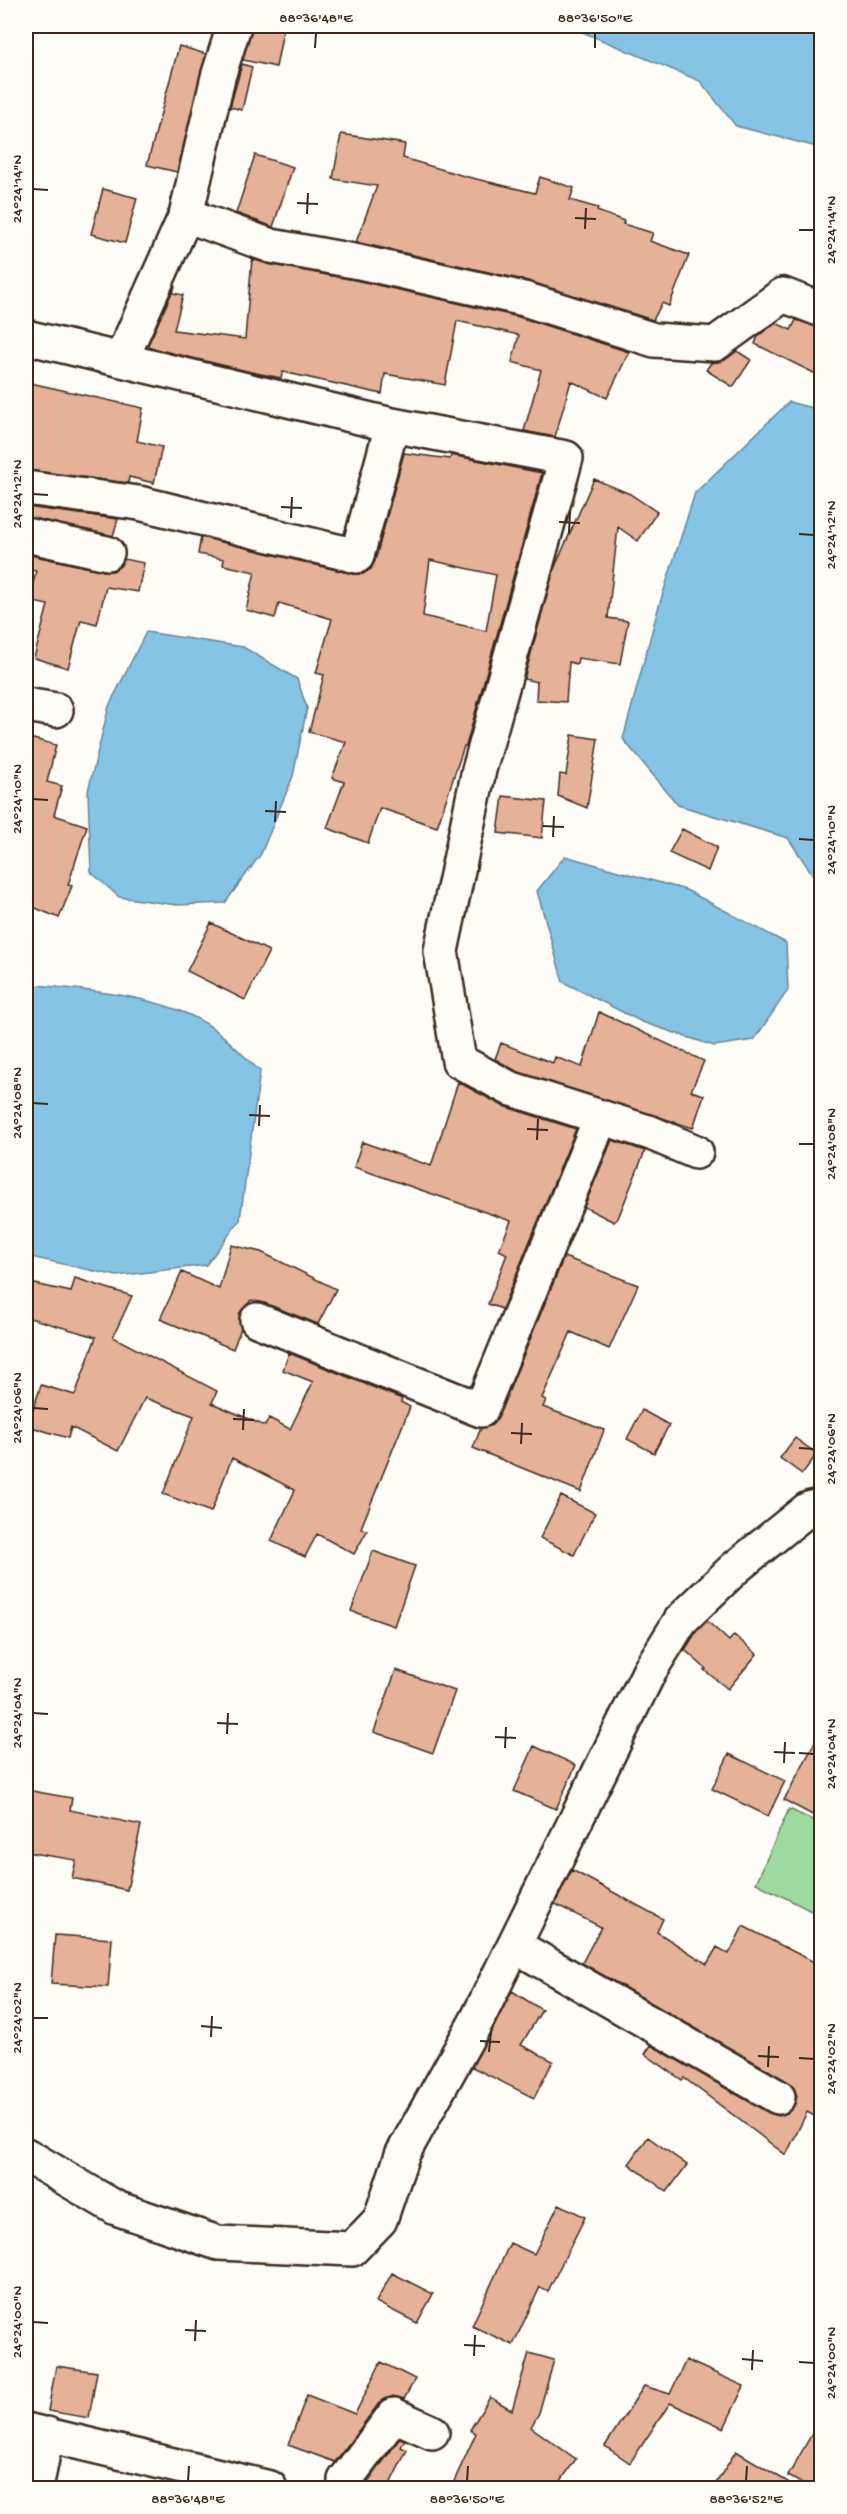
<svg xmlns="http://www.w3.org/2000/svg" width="847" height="2514" font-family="'Gochi Hand',sans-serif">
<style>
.green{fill:#9cdaa1;stroke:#6c8260;stroke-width:1.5}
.water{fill:#85c4e5;stroke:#678695;stroke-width:1.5}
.building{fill:#e5b199;stroke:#3b2a1e;stroke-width:1.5;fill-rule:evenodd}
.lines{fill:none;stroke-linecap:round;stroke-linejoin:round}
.minor-casing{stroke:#3b2a1e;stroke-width:38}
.minor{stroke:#fdfcf7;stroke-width:33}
.ticks{fill:none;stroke:#3b2a1e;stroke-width:2}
.neatline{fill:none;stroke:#3b2a1e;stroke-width:2}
.ticks-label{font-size:15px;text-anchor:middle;fill:#3b2a1e}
</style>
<rect width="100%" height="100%" fill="#fdfcf7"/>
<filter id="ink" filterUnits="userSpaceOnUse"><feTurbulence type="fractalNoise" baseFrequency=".0167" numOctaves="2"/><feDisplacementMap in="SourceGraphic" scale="12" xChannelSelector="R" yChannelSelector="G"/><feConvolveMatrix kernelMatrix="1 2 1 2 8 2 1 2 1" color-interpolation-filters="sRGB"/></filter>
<g filter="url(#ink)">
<path class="green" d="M789,1809L821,1824V1916L756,1883Z"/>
<path class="water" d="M568,26H821V148L736,126L700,81Z
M789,402L821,410V887L788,838L678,805L623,739L658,609L695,493Z
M146,632L243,647L297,679L307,708L293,776L261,854L225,903L177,905L119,897L91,872L88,791L109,706Z
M565,856L686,890L786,943L788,990L754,1040L714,1046L642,1022L563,982L537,891Z
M26,984C81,990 161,994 208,1025C227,1037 243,1056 260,1071L240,1220L206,1265L117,1276L26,1256Z"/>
<path class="building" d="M252,26H284L276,67L243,60Z
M179,46L206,54L177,172L147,165Z
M242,64L252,67L242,110L230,107Z
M341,134L405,144L403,158L464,176L535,193L540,177L574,188L570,200L598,208L597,211L624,221L623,224L653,233L650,241L689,255L669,306L662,303L653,320L528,281L356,242L377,186L333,179Z
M255,155L293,167L273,227L236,213Z
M103,189L137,198L125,243L91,234Z
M252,259L268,264L355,280L519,317L629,352L607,398L571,381L555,437L524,431L541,370L512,362L519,335L457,321L445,385L385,374L382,394L283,372L281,378L251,372L147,347L175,286L173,293L183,295L174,330L245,339Z
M796,320L822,328V377L755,344L758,336L776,323L791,330Z
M737,351L751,360L733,387L706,370L711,363L725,360Z
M26,382L143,408L137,441L162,447L154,483L129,477L128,483L26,470Z
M404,453L450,459L451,455L542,473L466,746H464L437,827L380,808L368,843L327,828L344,782L332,778L346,742L309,732L324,675L316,673L332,619L279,603L275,618L246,610L255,572L223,565L224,559L198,554L201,537L353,574H363L371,569L375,561ZM430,560L496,575L486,631L423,616Z
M594,479L630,494L657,512L638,541L618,527L608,618L628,621L620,664L578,658L577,664L569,662L566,702L536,700L537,682L524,679L554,569Z
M26,507L118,519L113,536L26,517Z
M26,554L104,571H113L120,566L124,559L144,563L138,592L106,587L97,624L81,620L68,668L34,658L48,605L29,601L36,571L26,569Z
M572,735L598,739L587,808L558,796L560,774L566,775Z
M26,737L56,745L47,782L62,786L54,815L87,826L68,885L72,886L59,918L26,904Z
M503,796L546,801L542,838L498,833Z
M682,829L717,847L708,871L669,853Z
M211,923L269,951L245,1000L187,971Z
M599,1012L704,1061L691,1091L704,1095L693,1128L516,1071L495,1059L501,1043L553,1063L555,1057L582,1067Z
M458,1082L503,1106L576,1129L502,1309L488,1304L507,1254L499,1250L511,1221L354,1167L362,1142L431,1166Z
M612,1140L645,1151L618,1218L614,1222L584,1207Z
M231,1245L261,1252L336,1289L318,1324L264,1303L251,1300L239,1314L241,1328L233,1349L160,1319L182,1272L219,1289Z
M564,1257L638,1285L609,1349L571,1332L542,1398L546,1400L543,1407L604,1430L581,1492L473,1448L481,1428L492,1425L498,1417Z
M75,1278L132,1296L113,1337L217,1391L212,1403L265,1426L269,1418L290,1429L313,1382L283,1370L289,1353L402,1399L401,1402L410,1407L361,1528L367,1531L354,1554L317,1534L305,1557L271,1541L295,1490L232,1458L211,1512L163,1494L194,1416L145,1398L118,1451L71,1427L68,1438L28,1426L41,1385L75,1395L96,1337L26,1317V1282L71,1292Z
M642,1410L669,1425L654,1453L627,1439Z
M795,1438L817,1454L802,1474L780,1458Z
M561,1496L595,1513L574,1555L540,1538Z
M373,1551L415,1566L394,1626L351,1611Z
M707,1621L729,1641L734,1635L757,1654L728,1689L704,1670L706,1669L685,1650L696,1632Z
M396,1670L455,1691L433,1753L374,1732Z
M822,1729V1820L784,1800Z
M534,1746L576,1765L556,1809L514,1791Z
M729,1754L785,1781L768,1816L712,1789Z
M26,1790L72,1798L70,1810L141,1825L127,1890L72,1878L76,1860L26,1852Z
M572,1870L663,1919L657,1932L707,1964L717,1947L729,1954L743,1926L822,1966V2120L807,2112L786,2155L684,2078L682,2080L645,2054L651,2045L769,2113L779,2116L787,2113L794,2106L797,2096L794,2088L787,2081L582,1963L601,1927L555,1904Z
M55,1935L112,1939L108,1987L51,1984Z
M512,1991L542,2010L521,2045L553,2061L534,2098L472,2067Z
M648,2137L687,2165L667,2192L629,2164Z
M559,2204L585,2217L548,2291L540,2287L513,2345L472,2326L510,2243L534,2254Z
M392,2273L433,2294L417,2323L376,2302Z
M529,2353L554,2360L539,2413L531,2427L576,2459L556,2488H451L476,2433L470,2430L490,2397L512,2410Z
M686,2360L744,2386L724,2428L670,2403L630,2463L605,2446L644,2386L670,2394Z
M381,2362L415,2379L404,2399L393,2396L379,2403L335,2462L288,2445L307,2395L355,2414Z
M56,2366L97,2372L89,2418L48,2411Z
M822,2416V2488H810L788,2476Z
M400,2438L405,2440L401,2447L407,2450L388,2488H364Z
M736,2451L798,2488H713Z"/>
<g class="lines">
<g class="minor-casing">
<path id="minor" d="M186,215L271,246L359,262L524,299L654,340L715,344L783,295L822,310
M26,337L392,425L566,458L479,770L441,951L459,1061L509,1088L651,1133L696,1152
M121,360L186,215L218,77L234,26
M26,488L139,503L357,556L392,425
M26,535L107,553
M26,705L56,710
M257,1320L481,1410L601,1117
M514,1945L778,2097
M26,2155L116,2208L218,2243L352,2249L380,2220L402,2155L477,2020L650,1670L681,1620L735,1568L808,1509L822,1505
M26,2430L270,2488
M36,2488L47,2434
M345,2488V2480L394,2415L432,2432"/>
</g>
<use href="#minor" class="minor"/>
</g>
</g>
<path class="ticks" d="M315,48L316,33M595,48V33M33,189L48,190M297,203L318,204M307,214L308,193M575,218L596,219M585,229L586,208M799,230H814M33,494L48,495M281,507L302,508M291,518L292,497M559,522L580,523M569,533L570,512M799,534L814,535M33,799L48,800M265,811L286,812M275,822L276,801M543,826L564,827M553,837L554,816M799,839L814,840M33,1103L48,1104M249,1115L270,1116M259,1126L260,1105M527,1129L548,1130M537,1140L538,1119M799,1144H814M33,1408L48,1409M233,1419L254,1420M243,1430L244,1409M511,1433L532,1434M521,1444L522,1423M799,1448L814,1449M33,1713L48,1714M217,1723L238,1724M227,1734L228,1713M495,1737L516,1738M505,1748L506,1727M774,1752L795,1753M799,1753L814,1754M784,1763L785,1742M33,2018H48M201,2026L222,2028M211,2037L212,2016M480,2041L500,2042M489,2052L491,2031M758,2056L779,2057M799,2058L814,2059M768,2067L769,2046M33,2322L48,2323M185,2330L206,2331M195,2341L196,2320M464,2345L485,2346M474,2356L475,2335M742,2359L763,2361M799,2362L814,2363M752,2370L753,2350M188,2481L189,2466M467,2481L468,2466M746,2481L747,2466"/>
<rect width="847" height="2514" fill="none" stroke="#fdfcf7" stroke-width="66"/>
<rect x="33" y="33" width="781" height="2448" class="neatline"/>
<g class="ticks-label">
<text x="316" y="22">88°36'48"E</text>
<text x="595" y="22">88°36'50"E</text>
<text transform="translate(16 189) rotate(-90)" y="5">24°24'14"N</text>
<text transform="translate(830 230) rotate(-90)" y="5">24°24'14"N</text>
<text transform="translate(16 494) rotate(-90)" y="5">24°24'12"N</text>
<text transform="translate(830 535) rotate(-90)" y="5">24°24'12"N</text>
<text transform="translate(16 799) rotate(-90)" y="5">24°24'10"N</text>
<text transform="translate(830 840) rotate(-90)" y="5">24°24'10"N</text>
<text transform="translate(16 1103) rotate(-90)" y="5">24°24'08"N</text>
<text transform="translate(830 1144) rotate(-90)" y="5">24°24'08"N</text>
<text transform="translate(16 1408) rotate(-90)" y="5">24°24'06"N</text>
<text transform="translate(830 1449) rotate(-90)" y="5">24°24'06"N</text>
<text transform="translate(16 1713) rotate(-90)" y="5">24°24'04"N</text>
<text transform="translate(830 1754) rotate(-90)" y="5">24°24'04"N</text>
<text transform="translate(16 2018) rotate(-90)" y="5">24°24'02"N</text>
<text transform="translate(830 2059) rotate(-90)" y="5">24°24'02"N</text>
<text transform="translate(16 2322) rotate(-90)" y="5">24°24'00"N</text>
<text transform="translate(830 2363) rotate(-90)" y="5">24°24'00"N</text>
<text x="188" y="2503">88°36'48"E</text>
<text x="467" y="2503">88°36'50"E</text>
<text x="746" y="2503">88°36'52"E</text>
</g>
</svg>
